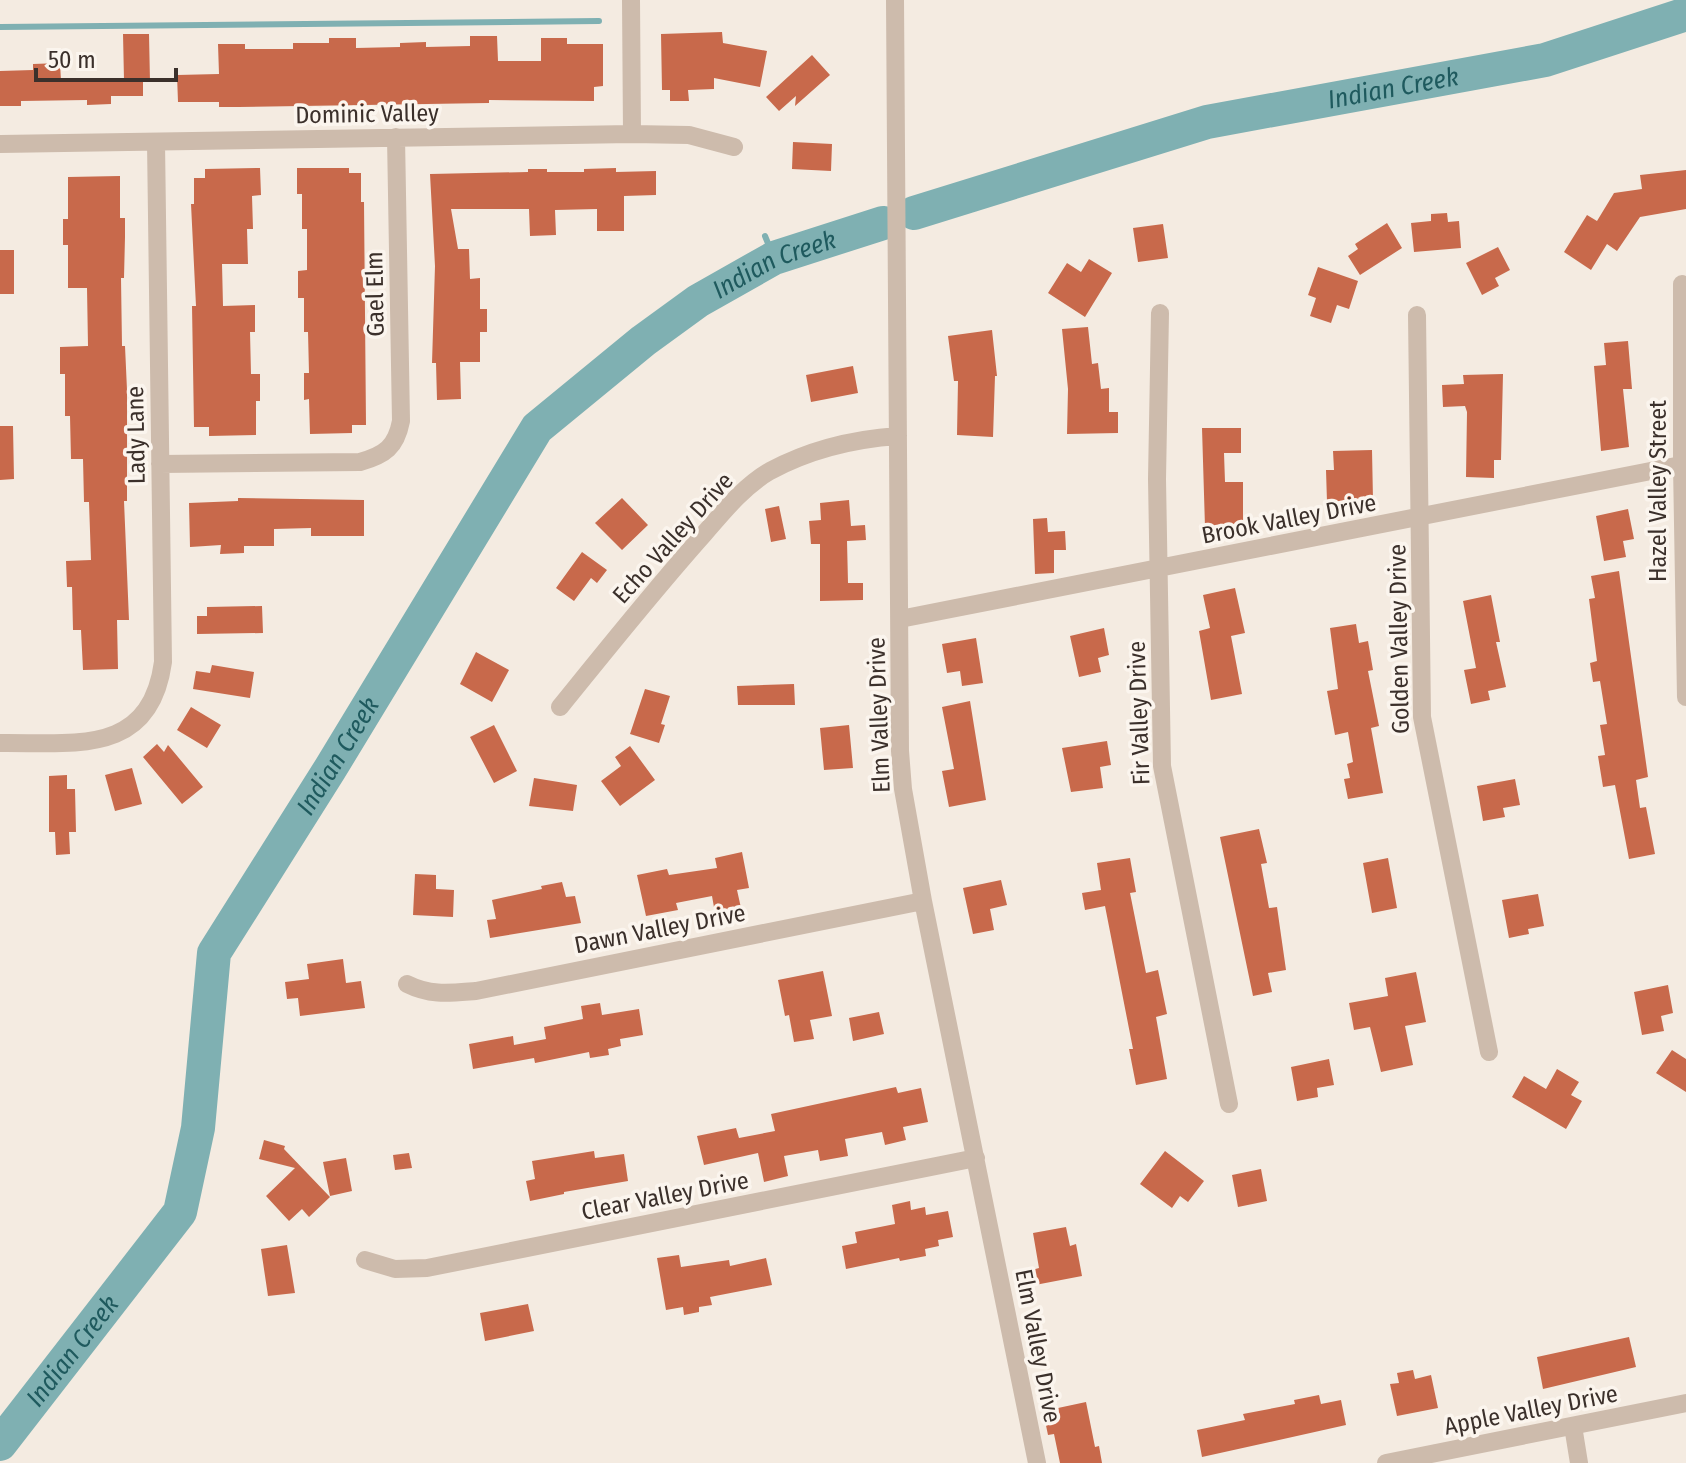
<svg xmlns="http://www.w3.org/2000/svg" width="1686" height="1463" font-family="'Fira Sans Condensed',sans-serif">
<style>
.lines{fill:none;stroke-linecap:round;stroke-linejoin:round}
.stream{stroke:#7fb0b2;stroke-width:6}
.river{stroke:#7fb0b2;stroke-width:34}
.building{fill:#c8694b}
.street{stroke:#cdbbac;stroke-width:18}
.labels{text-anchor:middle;stroke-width:7;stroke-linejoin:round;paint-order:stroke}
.street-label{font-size:24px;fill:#3b302b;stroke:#fbf5ee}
.water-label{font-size:26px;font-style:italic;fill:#1f5a5e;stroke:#fbf5ee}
</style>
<rect width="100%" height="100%" fill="#f4ebe1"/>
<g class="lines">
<path class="stream" d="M0,27L599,21
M765,236L774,258
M0,1439L5,1438"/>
<g class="river">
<path id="s1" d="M914,213L1207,122L1545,60L1686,14"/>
<path id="s2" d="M0,1444L180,1212L198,1128L214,953L330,769L537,428L643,341L698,301L774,258L883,223"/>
</g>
</g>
<path class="building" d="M722,32L723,43L767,51L760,87L714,78V89L688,90L689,101H670V90H662L661,34Z
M123,34H149L150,82H143V96H111V104L87,105V100L21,101V106H0V71L33,70V64L60,63L61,81L124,80Z
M470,36H497L498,61H541V38H567V44H603V86L594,87V101L489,100V103L238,107H219V102H178L177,75L219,74L218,44H245V49H293V43H329V38H356V48L400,47V43L426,42V47L470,46Z
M812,55L830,75L795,106L796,96L779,111L766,97Z
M793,142L832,144L831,171L792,169Z
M260,168L261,195L252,196L253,229H247L248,264H222L223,306L255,305V332H250L251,374H260V401H256V435L209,436V427H194L192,306H196L191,204H194V178H205V169Z
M297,168H349V173H361V202H364L366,425H352V433L310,434L309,399L304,400V373H309L308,332H304V298H298V271L307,270V229H302V194H297Z
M616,168V172L656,171V195L624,196V231H597V209L555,210L556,235L530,236L529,209H451L458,249H469L470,279L480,278V309H487V332H480V362H460L461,399L437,400L436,363H432L435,266L430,174L528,172V169H547V172H584V169Z
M1686,170V209L1640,217L1617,251L1607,244L1591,270L1564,252L1587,215L1597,221L1614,193L1642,189L1640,175Z
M120,176V218H125V237L124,278H121L122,346H125L127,390V501H124L129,620H117L118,669L83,670L81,630H73L72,587H67L66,561L91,560L89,502H84L83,459H71L70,416H65V374H60V347L88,346L87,288H68V245H63V219H68V177Z
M1447,213L1448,222L1459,221L1461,248L1414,252L1411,223L1431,221V214Z
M1387,223L1402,248L1360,275L1348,256L1358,249L1355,244Z
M1163,224L1168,258L1138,262L1133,228Z
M1498,247L1510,270L1495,278L1499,286L1482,295L1466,263Z
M0,250H14V294H0Z
M1089,259L1112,273L1085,317L1048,293L1067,263L1081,272Z
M1318,267L1358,281L1349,309L1337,305L1331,323L1310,316L1316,298L1308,295Z
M1088,327L1092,364L1098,363L1101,389L1109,388V412H1118V433L1067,434L1068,389L1062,329Z
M992,330L997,376H995L993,437L957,435L958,381H954L948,336Z
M1628,341L1632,389H1623L1629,447L1601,451L1594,366L1606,365L1604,343Z
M853,366L858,393L811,402L806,375Z
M1503,374L1501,460H1494V478L1466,477L1467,412L1465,406L1443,407L1442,385L1464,384L1463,375Z
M0,426H13L14,479L0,480Z
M1202,428H1241V453H1224L1225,482H1243V528L1205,527Z
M1372,450L1373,500L1327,502L1326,470H1334L1333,451Z
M238,498L364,500V536H311V528L274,529V546H244V553L220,554L221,545L190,547L189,503L238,501Z
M622,498L648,525L622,550L595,523Z
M849,500L851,526L865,525L866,540L847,541L848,583H863V600L820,601V544H811L809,521L821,520L820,503Z
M779,506L786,539L771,542L765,509Z
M1628,509L1634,539L1623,541L1626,557L1604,561L1596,516Z
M1047,518L1048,532L1065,531L1066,550H1054V573L1035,574L1033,519Z
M582,552L607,570L597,583L591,578L574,601L556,588Z
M1619,571L1648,777L1636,780L1640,808L1646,807L1655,854L1629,859L1615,785L1603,787L1598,756L1605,755L1600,725L1607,724L1600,681L1593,682L1590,663L1597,661L1589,599L1595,598L1591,576Z
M1235,588L1245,633L1231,636L1242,694L1211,700L1199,631L1210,628L1203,595Z
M1491,595L1500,642H1496L1506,687L1488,691L1490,700L1471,704L1464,670L1476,668L1463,601Z
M262,606L263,633L197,634V616H207V607Z
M1356,624L1359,643L1368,641L1373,670L1368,671L1379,726L1371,728L1383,793L1348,799L1344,779L1350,778L1347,764L1353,762L1348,732L1335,735L1327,691L1338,689L1330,628Z
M1104,628L1109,655L1098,658L1101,672L1079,677L1070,636Z
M976,638L983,683L962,686L960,671L947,673L942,644Z
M476,652L509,670L492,702L460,684Z
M212,665L254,672L250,698L193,689L196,671L210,673Z
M794,684L795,705H738L737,686Z
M645,689L670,696L661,724L665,725L659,743L630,734Z
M970,701L986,800L949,807L942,771L954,769L942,707Z
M191,707L221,725L207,748L177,730Z
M494,725L517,771L494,783L470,737Z
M849,725L853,768L824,770L820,728Z
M1107,741L1111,765L1100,767L1103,788L1071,792L1062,748Z
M157,744L164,752L168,745L203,787L182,804L143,757Z
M630,746L655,780L620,806L601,781L621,766L615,757Z
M132,768L142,804L115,811L105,775Z
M67,775V789H75L76,832H69L70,854L56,855L55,832H49V776Z
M534,778L577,785L573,811L529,806Z
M1515,779L1520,805L1503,808L1505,817L1483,821L1477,786Z
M1259,829L1267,863L1261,864L1269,908L1277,907L1286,970L1268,973L1272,992L1253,996L1220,837Z
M742,852L749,888L737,890L741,908L715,913L712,896L676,903L678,910L646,916L637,875L667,869L669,875L717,868L715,858Z
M1130,858L1136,892L1130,893L1146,973L1158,970L1167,1014L1156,1017L1167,1079L1136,1085L1129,1049H1133L1105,906L1085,910L1082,893L1101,890L1097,863Z
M1388,858L1397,908L1372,913L1363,863Z
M415,874L436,875V889L454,890L453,917L413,915Z
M1001,880L1007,905L990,909L994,930L973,934L963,888Z
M562,882L566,897L575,896L581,923L490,938L487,920L496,919L492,900L542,889L541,886Z
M1538,894L1544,926L1528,929L1529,934L1509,938L1502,900Z
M343,959L346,983L361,981L365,1008L300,1016L298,998L287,999L285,982L309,979L307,964Z
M823,971L832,1016L810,1020L814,1039L794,1042L789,1015L785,1016L778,980Z
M1416,972L1426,1022L1405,1026L1413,1065L1381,1072L1370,1027L1354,1030L1349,1003L1388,996L1385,978Z
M1668,985L1673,1013L1661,1016L1664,1031L1642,1035L1634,992Z
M600,1003L602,1015L639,1009L643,1035L620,1039L621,1046L608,1049L609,1055L590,1058L589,1052L535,1063L534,1058L473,1069L469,1044L513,1036L514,1045L546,1039L544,1027L583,1019L581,1006Z
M879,1012L884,1034L853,1041L849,1018Z
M1672,1050L1686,1059V1092L1656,1073Z
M1329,1059L1334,1085L1317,1088L1318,1097L1297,1101L1291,1067Z
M1557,1069L1579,1082L1571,1095L1582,1101L1566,1129L1512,1097L1524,1076L1546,1089Z
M896,1087L898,1093L921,1088L928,1122L903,1127L906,1140L885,1145L882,1132L845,1139L848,1156L820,1161L818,1150L784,1156L788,1176L764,1182L758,1153L704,1165L697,1136L736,1128L739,1138L775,1131L771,1114Z
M264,1140L285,1146L284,1149L330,1197L309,1217L302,1209L289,1221L266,1196L295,1168L259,1159Z
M594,1151L595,1158L624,1154L628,1181L564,1192V1194L530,1201L526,1181L535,1179L532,1161Z
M1165,1151L1204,1181L1188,1202L1180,1196L1172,1208L1140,1184Z
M409,1153L412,1168L395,1170L393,1155Z
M346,1158L352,1191L330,1196L323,1162Z
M1261,1169L1267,1201L1238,1207L1232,1175Z
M910,1201L911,1210L925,1207L926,1215L948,1211L953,1237L938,1240L939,1246L925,1249L926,1256L900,1261L899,1258L846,1269L842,1246L857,1243L855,1232L895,1224L892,1205Z
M1066,1227L1070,1246L1076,1244L1082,1276L1035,1285L1032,1270L1039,1268L1033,1233Z
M287,1245L295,1293L268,1296L261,1249Z
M679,1255L681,1267L729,1260L730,1266L766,1258L772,1285L710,1297L712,1305L699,1307V1312L684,1315L683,1307L666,1310L657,1258Z
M528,1304L534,1331L485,1341L480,1313Z
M1629,1337L1636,1367L1543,1389L1537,1357Z
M1413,1370L1415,1379L1431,1375L1438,1408L1397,1416L1390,1384L1399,1383L1397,1373Z
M1319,1395L1321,1404L1341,1400L1346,1425L1202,1457L1197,1430L1245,1420L1243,1414L1295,1404L1294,1400Z
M1086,1402L1095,1447L1099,1446L1102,1463H1060L1054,1434L1048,1435L1044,1416L1059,1413L1058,1408Z"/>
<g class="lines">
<path class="street" d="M631,0L632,134
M895,0L900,751L903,789L923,901L1037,1463
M0,144L632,134L689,135L734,147
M1682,284V465L1686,697
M1160,313L1157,479L1162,766L1229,1104
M1417,315L1422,717L1489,1052
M160,464L360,462C385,455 396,447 401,421L396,137
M900,619L1686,464
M560,707C607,649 654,590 704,534C723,512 744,486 770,471C809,450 855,439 898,436
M0,743C74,742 150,757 163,662L156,142
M407,984C431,996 450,993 476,991L923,901
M365,1260L395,1269L427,1268L976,1158
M1573,1426L1579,1463
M1386,1463L1686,1403"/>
</g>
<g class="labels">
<g class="street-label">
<text transform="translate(367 114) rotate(-1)" y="8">Dominic Valley</text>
<text transform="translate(375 294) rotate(-91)" y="8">Gael Elm</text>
<text transform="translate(136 435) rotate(-91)" y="8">Lady Lane</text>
<text transform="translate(1658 491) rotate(-90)" y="8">Hazel Valley Street</text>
<text transform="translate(1289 519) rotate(-11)" y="8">Brook Valley Drive</text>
<text transform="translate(673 538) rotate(-48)" y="8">Echo Valley Drive</text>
<text transform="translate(1399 639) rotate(-91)" y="8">Golden Valley Drive</text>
<text transform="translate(1139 713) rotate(-92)" y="8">Fir Valley Drive</text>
<text transform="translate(879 715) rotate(-92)" y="8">Elm Valley Drive</text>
<text transform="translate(660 929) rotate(-11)" y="8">Dawn Valley Drive</text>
<text transform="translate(665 1196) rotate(-11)" y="8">Clear Valley Drive</text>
<text transform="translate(1038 1346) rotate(79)" y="8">Elm Valley Drive</text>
<text transform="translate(1531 1410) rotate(-11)" y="8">Apple Valley Drive</text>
</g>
<g class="water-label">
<text dy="9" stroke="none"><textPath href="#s1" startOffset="496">Indian Creek</textPath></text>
<text dy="9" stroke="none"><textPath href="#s2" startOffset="1462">Indian Creek</textPath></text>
<text dy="9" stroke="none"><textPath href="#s2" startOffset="788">Indian Creek</textPath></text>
<text dy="9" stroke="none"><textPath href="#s2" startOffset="118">Indian Creek</textPath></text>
</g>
</g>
<path d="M36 68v12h140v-12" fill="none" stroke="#3b302b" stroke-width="4"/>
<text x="48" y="68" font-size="24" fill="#3b302b" stroke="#fbf5ee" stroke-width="6" paint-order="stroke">50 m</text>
</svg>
